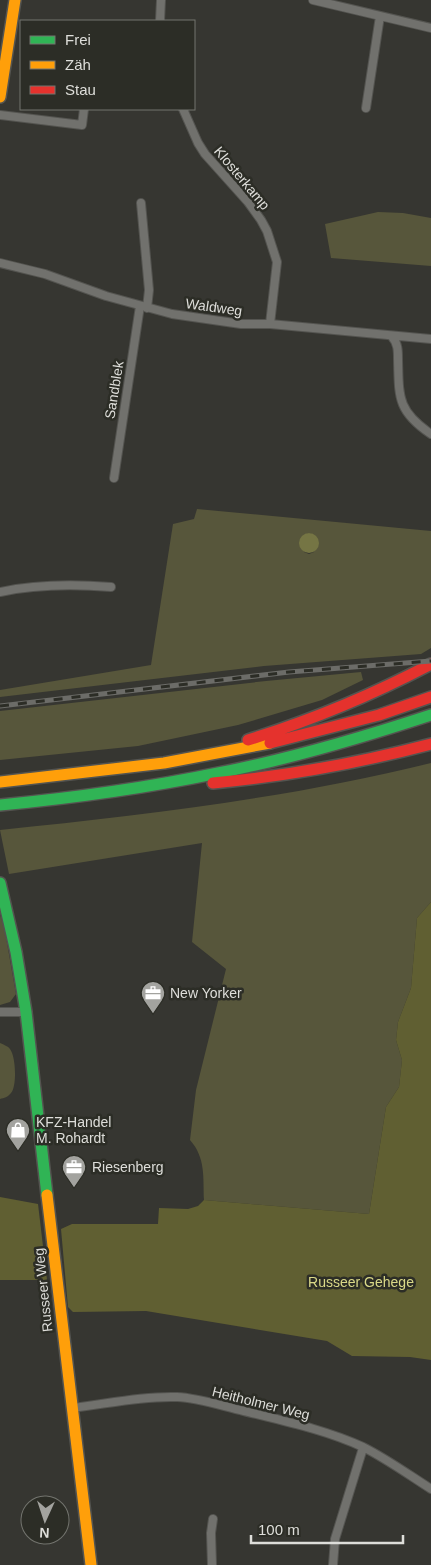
<svg xmlns="http://www.w3.org/2000/svg" width="431" height="1565" font-family="Helvetica,sans-serif">
<style>
.green{fill:#57563b;fill-rule:evenodd}
.forest{fill:#605f32}
.water{fill:#757544}
.lines{fill:none;stroke-linecap:round;stroke-linejoin:round}
.street-casing{stroke:#545450;stroke-width:10}
.fast-casing{stroke:#545450;stroke-width:14}
.slow-casing{stroke:#545450;stroke-width:14}
.jam-casing{stroke:#545450;stroke-width:14}
.street{stroke:#71716d;stroke-width:8}
.fast{stroke:#30b455;stroke-width:11}
.slow{stroke:#ff9f0a;stroke-width:11}
.jam{stroke:#e5322d;stroke-width:11}
.rail-casing{stroke:#6c6c68;stroke-width:5}
.rail{stroke:#2c2d26;stroke-width:3;stroke-dasharray:9;stroke-linecap:butt}
.labels{text-anchor:middle;stroke-width:5;stroke-linejoin:round;paint-order:stroke}
.street-label{font-size:14px;fill:#dededa;stroke:#2c2d26}
.poi-label{font-size:14px;fill:#dededa;stroke:#2c2d26;text-anchor:start}
.park-label{font-size:14px;fill:#dad988;stroke:#2c2d26}
</style>
<rect width="100%" height="100%" fill="#363631"/>
<path class="green" d="M378,212L403,213L431,218V266L331,258L325,224Z
M197,509L431,531V648L421,654L264,666L0,697V690L151,665L173,524L194,519ZM309,533L314,535V552L309,554L304,552V535Z
M361,672L363,680L322,700L238,725L138,746L0,760V711L266,681Z
M431,763V902L417,918L411,988L398,1022L396,1040L402,1060L399,1087L386,1107L369,1214L204,1200C203,1178 206,1158 190,1140L196,1090L226,969L192,942L202,843L9,874L0,830C145,815 290,798 431,763Z
M0,915L4,926L16,994L10,1002L0,1005Z
M0,1043C4,1045 8,1046 10,1049C16,1057 17,1086 11,1093C8,1097 4,1098 0,1099Z"/>
<path class="forest" d="M431,902V1360L410,1357L352,1356L327,1341L146,1311L73,1312L68,1307L61,1229L72,1224H158L159,1208L188,1209L198,1206L204,1200L369,1214L386,1107L399,1087L402,1060L396,1040L398,1022L411,988L417,918Z
M0,1197L38,1204L47,1280H0Z"/>
<path class="water" d="M299 543a10 10 0 1 1 20 0a10 10 0 1 1-20 0Z"/>
<g class="lines">
<g class="street-casing">
<path id="street" d="M313,0L431,28
M160,21L161,0
M366,108L380,16
M183,109L198,143L205,154L248,202L261,220L267,231L277,262L270,324
M0,115L82,125L84,109
M141,203L149,290L147,308
M0,263L45,274L106,296L172,314L241,324H270L431,339
M392,337C398,343 398,351 398,359C399,397 397,411 431,434
M114,478L140,306
M0,592C37,584 73,584 111,587
M0,1012H26
M71,1408C106,1404 142,1396 177,1397C199,1398 222,1406 244,1411C284,1421 326,1430 363,1447C387,1459 409,1475 431,1489
M212,1565L211,1533L213,1519
M333,1565L335,1539L363,1448"/>
</g>
<g class="fast-casing">
<path id="fast" d="M0,805C73,798 146,788 218,773C291,759 361,738 431,715
M0,883L16,952L26,1012L47,1195"/>
</g>
<g class="slow-casing">
<path id="slow" d="M0,97L15,0
M0,782L164,763L270,743
M47,1195L91,1565"/>
</g>
<g class="jam-casing">
<path id="jam" d="M248,740C312,720 372,695 431,664
M270,743L379,715L431,697
M213,783C287,776 359,763 431,744"/>
</g>
<use href="#street" class="street"/>
<use href="#fast" class="fast"/>
<use href="#slow" class="slow"/>
<use href="#jam" class="jam"/>
<g class="rail-casing">
<path id="rail" d="M0,706L289,672L431,661"/>
</g>
<use href="#rail" class="rail"/>
</g>
<defs>
<g id="office-pin" transform="scale(1.25)"><path d="M0 17L-7.5 6A9.5 9.5 0 1 1 7.5 6Z" fill="#a3a39f" stroke="#2c2d26"/><path d="M-6-3h4V-5.5h4V-3h4V5H-6ZM-1-4.5V-3h2v-1.5ZM-6 0V1H6V0Z" fill="#fff"/></g>
<g id="shop-pin" transform="scale(1.25)"><path d="M0 17L-7.5 6A9.5 9.5 0 1 1 7.5 6Z" fill="#a3a39f" stroke="#2c2d26"/><path d="M-5-2.5h2.3a2.7 3.5 0 0 1 5.4 0H5L5.5 6h-11ZM-1.5-2.5h3a1.5 2.3 0 0 0-3 0Z" fill="#fff"/></g>
</defs>
<g fill-rule="evenodd">
<use href="#office-pin" x="153" y="993"/>
<use href="#shop-pin" x="18" y="1130"/>
<use href="#office-pin" x="74" y="1167"/>
</g>
<g class="labels">
<g class="street-label">
<text transform="translate(242 178) rotate(50)" y="5">Klosterkamp</text>
<text transform="translate(214 307) rotate(8)" y="5">Waldweg</text>
<text transform="translate(114 390) rotate(-81)" y="5">Sandblek</text>
<text transform="translate(43 1290) rotate(-96)" y="5">Russeer Weg</text>
<text transform="translate(261 1403) rotate(14)" y="5">Heitholmer Weg</text>
</g>
<g class="poi-label">
<text x="170" y="998">New Yorker</text>
<text x="36" y="1127">KFZ-Handel<tspan x="36" dy="16">M. Rohardt</tspan></text>
<text x="92" y="1172">Riesenberg</text>
</g>
<g class="park-label">
<text x="361" y="1287">Russeer Gehege</text>
</g>
</g>
<rect x="20" y="20" width="175" height="90" fill="#2c2d26" stroke="#73746e"/>
<rect x="30" y="36" width="25" height="8" fill="#30b455" stroke="#73746e"/>
<text x="65" y="45" font-size="15" fill="#dededa">Frei</text>
<rect x="30" y="61" width="25" height="8" fill="#ff9f0a" stroke="#73746e"/>
<text x="65" y="70" font-size="15" fill="#dededa">Zäh</text>
<rect x="30" y="86" width="25" height="8" fill="#e5322d" stroke="#73746e"/>
<text x="65" y="95" font-size="15" fill="#dededa">Stau</text>
<g transform="translate(45 1520) rotate(183)"><circle r="24" fill="#2c2d26" stroke="#73746e"/>
<path d="M0-4L9 19L0 12L-9 19Z" fill="#a3a39f"/>
<text y="-8" font-size="14" font-weight="bold" text-anchor="middle" fill="#dededa">N</text>
</g>
<path d="M251 1535v8h152v-8" fill="none" stroke="#dededa" stroke-width="2.5"/>
<text x="258" y="1535" font-size="15" fill="#dededa" stroke="#2c2d26" stroke-width="4" paint-order="stroke">100 m</text>
</svg>
